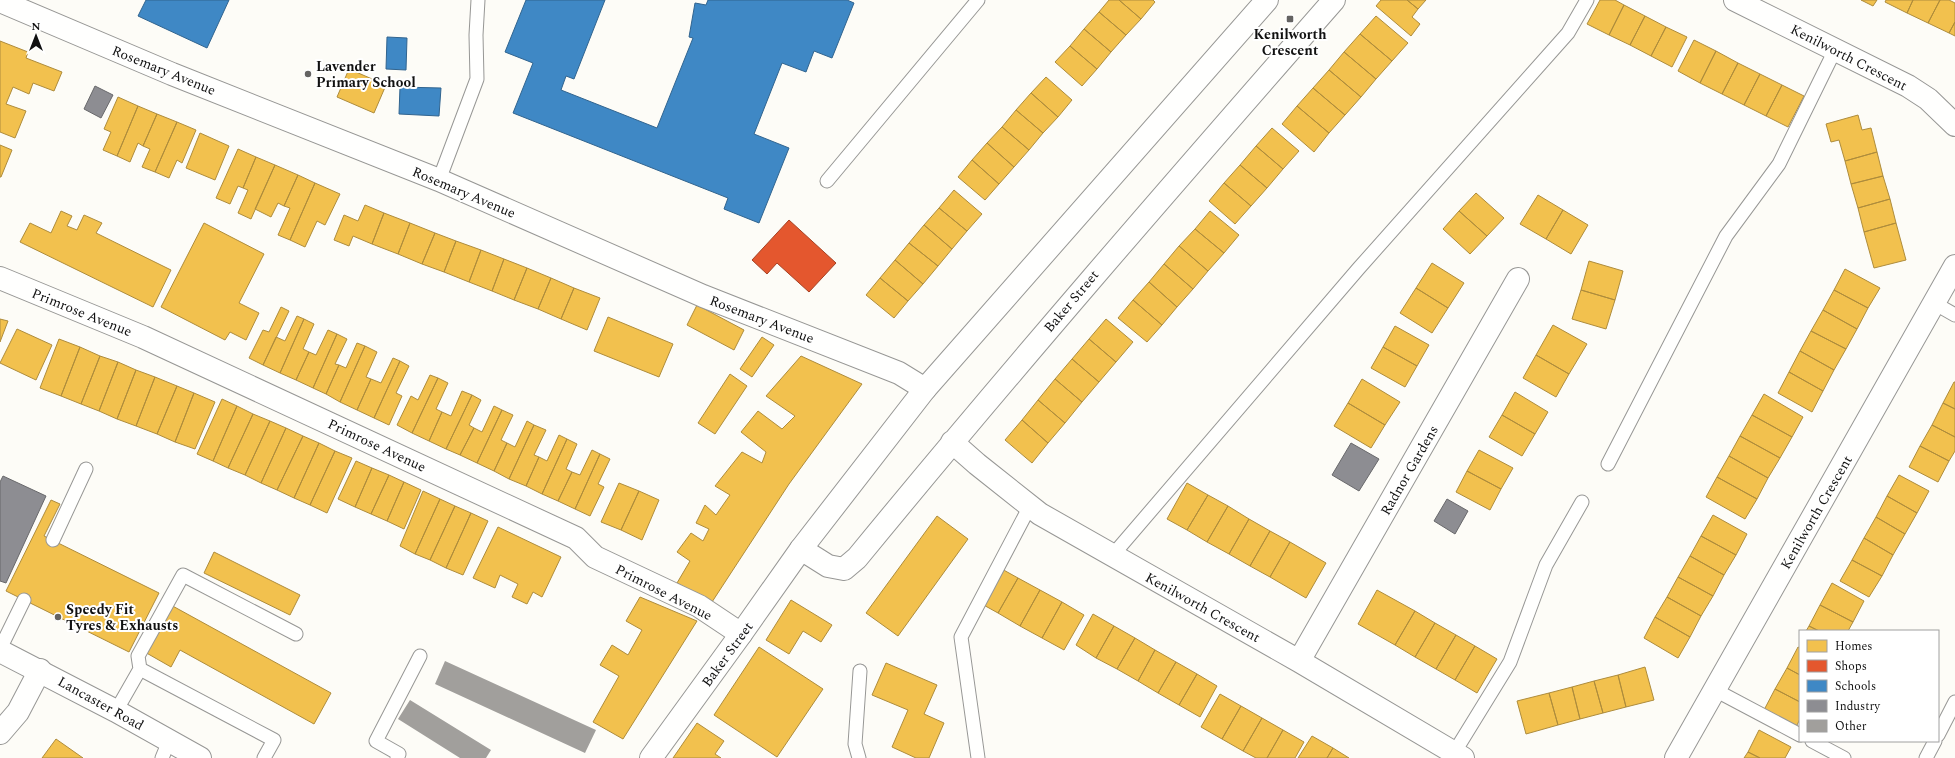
<svg xmlns="http://www.w3.org/2000/svg" width="1955" height="758" font-family="Spectral,serif">
<style>
.homes{fill:#f2c14e;stroke:#ae8c3c}
.shops{fill:#e4572e;stroke:#a54225}
.schools{fill:#3f88c5;stroke:#31648f}
.industry{fill:#8d8d92;stroke:#68686b}
.building{fill:#a19f9c}
.lines{fill:none;stroke-linecap:round;stroke-linejoin:round}
.service-casing{stroke:#979795;stroke-width:15}
.minor-casing{stroke:#979795;stroke-width:24}
.tertiary-casing{stroke:#979795;stroke-width:24}
.service{stroke:#fffffe;stroke-width:13}
.minor{stroke:#fffffe;stroke-width:22}
.tertiary{stroke:#fffffe;stroke-width:22}
.poi-dot{fill:#646362;stroke:#fff;stroke-width:1.5}
.labels{text-anchor:middle;stroke-width:4;stroke-linejoin:round;paint-order:stroke}
.poi-label{font-size:14px;font-weight:bold;fill:#111;stroke:#fff;text-anchor:start}
.street-label{font-size:14px;fill:#111;stroke:#fff}
</style>
<rect width="100%" height="100%" fill="#fdfcf7"/>
<path class="homes" d="M1109,0H1119L1141,19L1126,35L1099,12Z
M1119,0H1153L1155,2L1141,19Z
M1381,0H1407L1418,9L1412,17L1420,24L1411,36L1376,6Z
M1407,0H1426L1418,9Z
M1600,0H1615L1624,5L1609,35L1587,24Z
M1861,0H1877L1873,6Z
M1886,0H1913L1907,13L1885,2Z
M1913,0H1940L1928,23L1907,13Z
M1940,0H1949L1955,3V22L1949,33L1928,23Z
M1624,5L1645,16L1630,45L1609,35Z
M1099,12L1126,35L1111,52L1084,29Z
M1376,16L1408,43L1392,61L1360,34Z
M1645,16L1666,27L1651,56L1630,45Z
M1955,22V36L1949,33Z
M1666,27L1687,37L1672,67L1651,56Z
M1084,29L1111,52L1097,69L1070,46Z
M1360,34L1392,61L1376,79L1344,52Z
M1694,40L1716,51L1700,83L1678,71Z
M0,41L28,52L26,58L62,72L54,91L33,83L29,94L13,87L6,104L26,111L15,138L0,132Z
M1070,46L1097,69L1082,86L1055,62Z
M1716,51L1738,63L1722,94L1700,83Z
M1344,52L1376,79L1361,97L1329,70Z
M1738,63L1760,74L1744,105L1722,94Z
M349,69L386,85L374,113L337,97Z
M1329,70L1361,97L1345,115L1313,88Z
M1760,74L1782,85L1766,116L1744,105Z
M1046,77L1072,100L1058,117L1031,93Z
M1782,85L1804,96L1788,127L1766,116Z
M1313,88L1345,115L1329,133L1297,106Z
M1031,93L1058,117L1043,133L1016,110Z
M118,97L138,106L117,156L103,150L111,132L104,129Z
M138,106L157,114L143,146L138,143L130,162L117,156Z
M1297,106L1329,133L1314,152L1282,124Z
M1016,110L1043,133L1029,150L1002,127Z
M157,114L177,122L155,172L142,167L150,149L143,146Z
M1858,115L1862,130L1871,128L1877,152L1845,161L1839,140L1831,142L1826,124Z
M177,122L196,130L182,163L177,160L169,178L155,172Z
M1002,127L1029,150L1014,167L987,143Z
M1272,128L1299,151L1283,169L1256,146Z
M200,133L229,146L215,180L186,168Z
M987,143L1014,167L999,184L972,160Z
M0,145L12,150L1,177H0Z
M1256,146L1283,169L1267,188L1240,165Z
M238,149L256,157L243,188L238,186L230,204L216,198Z
M1877,152L1883,176L1851,184L1845,161Z
M256,157L275,165L251,219L238,213L248,190L243,188Z
M972,160L999,184L985,200L958,177Z
M275,165L298,175L284,206L278,203L271,217L255,209Z
M1240,165L1267,188L1251,206L1224,183Z
M298,175L315,183L290,240L278,235L290,208L284,206Z
M1883,176L1890,199L1858,208L1851,184Z
M315,183L340,194L325,225L317,221L305,247L290,240Z
M1224,183L1251,206L1235,224L1209,201Z
M954,190L982,214L967,231L939,208Z
M1476,193L1504,218L1487,236L1459,211Z
M1538,195L1563,210L1546,239L1520,224Z
M1890,199L1896,223L1864,232L1858,208Z
M365,205L384,213L372,244L353,236L349,246L334,240L344,215L358,221Z
M939,208L967,231L952,249L924,225Z
M1563,210L1588,225L1571,254L1546,239Z
M61,211L72,216L67,226L77,230L84,215L102,223L96,233L171,270L153,307L20,242L30,223L51,233Z
M1210,211L1239,235L1224,253L1195,229Z
M1459,211L1487,236L1470,254L1443,229Z
M384,213L410,223L398,254L372,244Z
M204,223L264,254L239,303L259,313L246,340L230,332L225,340L161,307Z
M410,223L435,233L422,264L398,254Z
M1896,223L1906,260L1874,268L1864,232Z
M924,225L952,249L938,266L909,243Z
M1195,229L1224,253L1208,271L1179,246Z
M435,233L456,241L444,272L422,264Z
M456,241L481,250L469,282L444,272Z
M909,243L938,266L923,284L895,260Z
M1179,246L1208,271L1193,289L1164,264Z
M481,250L504,259L492,291L469,282Z
M504,259L527,268L514,300L492,291Z
M895,260L923,284L908,301L880,278Z
M1589,261L1623,271L1615,300L1581,290Z
M1432,263L1464,283L1448,308L1416,288Z
M1164,264L1193,289L1177,307L1149,282Z
M527,268L551,278L538,309L514,300Z
M1845,269L1880,288L1868,308L1834,290Z
M551,278L574,288L561,319L538,309Z
M880,278L908,301L894,318L866,295Z
M1149,282L1177,307L1162,325L1133,300Z
M574,288L600,298L587,330L561,319Z
M1416,288L1448,308L1432,333L1400,313Z
M1581,290L1615,300L1606,329L1572,319Z
M1834,290L1868,308L1857,329L1823,310Z
M1133,300L1162,325L1147,342L1118,318Z
M697,305L744,330L734,350L687,325Z
M281,307L289,311L263,365L249,358L263,330L269,332Z
M1823,310L1857,329L1846,349L1811,331Z
M297,316L304,319L280,373L263,365L276,337L285,341Z
M608,317L673,344L659,377L594,351Z
M0,319L8,321L0,342Z
M304,319L314,324L303,349L309,352L296,380L280,373Z
M1106,319L1133,342L1116,362L1089,339Z
M1553,325L1587,344L1569,374L1536,355Z
M1395,326L1429,345L1417,366L1383,347Z
M17,329L52,345L36,380L0,363Z
M328,330L337,334L313,388L296,380L309,352L316,355Z
M1811,331L1846,349L1834,370L1800,351Z
M337,334L347,339L335,364L339,365L326,394L313,388Z
M762,337L774,345L752,377L740,369Z
M59,339L80,347L61,396L40,388Z
M1089,339L1116,362L1099,382L1072,359Z
M357,343L365,346L340,402L326,394L339,365L346,368Z
M365,346L377,352L366,377L371,379L357,410L340,402Z
M80,347L100,356L81,404L61,396Z
M1383,347L1417,366L1405,387L1371,368Z
M1800,351L1834,370L1823,391L1789,372Z
M1536,355L1569,374L1556,397L1523,378Z
M100,356L118,362L99,411L81,404Z
M801,356L862,384L789,484L712,602L677,583L690,561L677,552L691,533L703,541L709,529L696,523L705,505L716,515L730,495L715,486L742,452L762,463L766,452L741,432L758,411L782,429L795,416L766,396Z
M393,358L400,361L374,418L357,410L371,379L381,383Z
M1072,359L1099,382L1082,402L1055,379Z
M400,361L409,366L396,393L402,396L389,425L374,418Z
M118,362L136,370L117,419L99,411Z
M136,370L155,377L136,426L117,419Z
M1789,372L1823,391L1812,412L1778,393Z
M730,374L747,386L715,434L698,423Z
M430,375L438,378L412,433L397,425L411,396L418,400Z
M155,377L177,386L157,434L136,426Z
M438,378L448,383L436,409L442,412L429,441L412,433Z
M1055,379L1082,402L1065,423L1038,400Z
M1362,379L1400,402L1385,425L1348,403Z
M1954,382H1955V409L1943,403Z
M177,386L194,393L175,442L157,434Z
M462,391L472,395L446,449L429,441L442,412L451,416Z
M1515,392L1548,412L1535,434L1502,415Z
M194,393L215,402L195,449L175,442Z
M1764,394L1803,417L1792,437L1752,415Z
M472,395L481,400L469,425L474,428L460,455L446,449Z
M222,399L237,406L213,461L197,454Z
M1038,400L1065,423L1048,443L1022,420Z
M1348,403L1385,425L1371,448L1334,426Z
M1943,403L1955,409V437L1932,425Z
M237,406L253,414L228,468L213,461Z
M494,406L502,410L477,463L460,455L474,428L482,432Z
M502,410L513,415L501,440L507,443L494,471L477,463Z
M253,414L270,421L245,475L228,468Z
M1502,415L1535,434L1522,456L1489,437Z
M1752,415L1792,437L1780,458L1740,436Z
M1022,420L1048,443L1032,463L1005,440Z
M270,421L286,428L261,483L245,475Z
M527,421L534,425L509,479L494,471L507,443L515,447Z
M534,425L546,430L534,455L539,457L526,486L509,479Z
M1932,425L1955,437V451L1949,461L1920,446Z
M286,428L303,436L277,490L261,483Z
M559,435L567,439L542,494L526,486L539,457L547,461Z
M303,436L319,443L294,498L277,490Z
M1740,436L1780,458L1768,478L1729,456Z
M567,439L577,444L566,469L572,472L558,501L542,494Z
M319,443L335,451L310,505L294,498Z
M1920,446L1949,461L1938,482L1909,467Z
M592,450L600,454L575,509L558,501L572,472L580,475Z
M1479,450L1513,468L1501,489L1467,471Z
M335,451L352,458L327,513L310,505Z
M600,454L610,459L598,484L604,487L590,516L575,509Z
M1729,456L1768,478L1757,499L1717,477Z
M356,461L372,468L355,507L338,499Z
M372,468L389,475L371,514L355,507Z
M1467,471L1501,489L1490,510L1456,492Z
M389,475L404,482L387,521L371,514Z
M1899,475L1929,491L1917,513L1887,496Z
M1717,477L1757,499L1745,519L1706,497Z
M404,482L421,490L404,529L387,521Z
M619,483L639,491L621,530L601,522Z
M1187,483L1208,495L1187,530L1167,519Z
M423,491L440,499L415,554L400,546Z
M639,491L659,500L642,540L621,530Z
M1208,495L1228,506L1207,542L1187,530Z
M1887,496L1917,513L1905,534L1876,517Z
M440,499L455,506L430,560L415,554Z
M51,500L60,504L44,536L159,593L129,652L6,591Z
M455,506L471,513L446,568L430,560Z
M1228,506L1249,519L1229,554L1207,542Z
M471,513L488,521L463,575L446,568Z
M1713,515L1747,534L1736,555L1701,536Z
M937,516L968,539L898,636L866,613Z
M1876,517L1905,534L1893,555L1864,538Z
M1249,519L1270,531L1250,566L1229,554Z
M498,527L561,557L542,597L533,592L527,604L512,597L518,584L500,575L495,588L473,578Z
M1270,531L1290,542L1270,577L1250,566Z
M1701,536L1736,555L1724,575L1690,556Z
M1864,538L1893,555L1882,576L1852,560Z
M1290,542L1326,563L1306,598L1270,577Z
M214,552L300,595L290,615L204,573Z
M1690,556L1724,575L1713,596L1678,577Z
M1852,560L1882,576L1869,597L1840,581Z
M1000,568L1018,578L998,613L980,603Z
M1678,577L1713,596L1701,616L1667,597Z
M1018,578L1040,590L1020,626L998,613Z
M1832,583L1864,601L1853,622L1820,605Z
M1040,590L1062,602L1042,638L1020,626Z
M1377,590L1415,611L1395,645L1358,624Z
M640,597L697,621L623,739L593,722L619,676L600,665L612,645L628,655L642,630L626,621Z
M1667,597L1701,616L1690,637L1655,617Z
M791,600L832,625L821,642L803,631L789,654L766,640Z
M1062,602L1084,615L1064,650L1042,638Z
M169,604L331,693L314,724L180,650L171,667L143,651Z
M1820,605L1853,622L1848,631H1819L1809,626Z
M1415,611L1435,623L1415,657L1395,645Z
M1093,614L1114,626L1096,658L1076,645Z
M1655,617L1690,637L1678,658L1644,638Z
M1435,623L1456,635L1436,669L1415,657Z
M1114,626L1135,638L1117,669L1096,658Z
M1809,626L1819,631H1806Z
M1456,635L1475,646L1455,680L1436,669Z
M1135,638L1155,650L1138,681L1117,669Z
M1475,646L1497,659L1477,693L1455,680Z
M759,647L823,689L777,757L714,715Z
M1798,647L1800,648V675L1787,668Z
M1155,650L1176,662L1158,693L1138,681Z
M1176,662L1197,674L1179,705L1158,693Z
M886,663L937,685L924,714L944,723L929,758H916L892,747L908,710L872,695Z
M1645,667L1654,700L1626,707L1618,675Z
M1787,668L1800,675V702L1775,689Z
M1197,674L1217,686L1200,717L1179,705Z
M1618,675L1626,707L1603,713L1594,681Z
M1594,681L1603,713L1580,719L1572,687Z
M1572,687L1580,719L1558,725L1549,693Z
M1775,689L1800,702V719L1796,727L1764,710Z
M1549,693L1558,725L1526,734L1517,701Z
M1220,694L1241,706L1222,739L1201,727Z
M1241,706L1262,718L1243,751L1222,739Z
M1262,718L1283,730L1267,758H1256L1243,751Z
M697,723L724,741L715,754L721,758H673Z
M1283,730L1304,742L1295,758H1267Z
M1759,730L1791,747L1785,758H1760L1748,752Z
M1312,736L1333,748L1327,758H1298Z
M56,739L83,758H42Z
M1333,748L1349,758H1327Z
M1748,752L1760,758H1744Z"/>
<path class="shops" d="M789,220L836,263L809,292L777,263L767,274L752,260Z"/>
<path class="schools" d="M146,0H229L207,48L138,16Z
M526,0H605L574,79L566,76L561,90L657,128L693,38L689,37L695,3L706,5L708,0H847L854,3L832,58L814,51L806,72L782,63L754,134L789,148L759,223L724,209L728,198L513,113L533,63L505,52Z
M387,37L407,38L406,70L386,69Z
M400,87L441,88L439,116L399,114Z"/>
<path class="industry" d="M95,86L113,95L101,118L84,109Z
M1351,443L1379,459L1359,491L1332,475Z
M3,476L46,496L6,583L0,581V482Z
M1447,499L1468,511L1455,534L1434,521Z"/>
<path class="building" d="M445,661L596,730L585,753L435,684Z
M410,700L491,750L486,758H460L398,719Z"/>
<g class="lines">
<g class="service-casing">
<path id="service" d="M439,180L477,79L476,35L478,0
M827,181L978,0
M1934,303L1955,315
M1608,464L1726,236L1779,164L1835,50
M53,540L86,469
M1112,556L1359,268L1568,33L1587,0
M0,649L24,600
M140,669L138,656L183,575L296,634
M1715,690L1800,735
M116,711L140,669L274,740L264,758
M1938,735L1955,702
M1812,741L1844,758
M1454,753L1510,662L1546,565L1582,502
M162,758L169,741
M397,758L399,754L376,741L420,656
M859,758L855,744L860,671
M978,758L961,637L1030,506
M1926,758L1935,741"/>
</g>
<g class="minor-casing">
<path id="minor" d="M1735,0L1908,86L1928,99L1955,125
M0,1L172,74L439,180L703,296L899,373L925,389
M0,278L143,337L576,538L595,557L699,606L741,634
M952,442L977,464L1040,514L1299,661L1463,758
M801,549L828,566L844,569L857,558C1012,369 1173,184 1334,0
M1299,661L1518,279
M0,733L18,712L40,670
M1676,758L1955,266"/>
</g>
<g class="tertiary-casing">
<path id="tertiary" d="M0,651L116,711L200,758
M651,758L741,634L801,549L925,389L1267,0"/>
</g>
<use href="#service" class="service"/>
<use href="#minor" class="minor"/>
<use href="#tertiary" class="tertiary"/>
</g>
<g class="poi-dot">
<rect x="1286" y="15" width="8" height="8" rx="2"/>
<circle cx="308" cy="74" r="4"/>
<circle cx="58" cy="617" r="4"/>
</g>
<g class="labels">
<g class="poi-label">
<text x="1290" y="39" text-anchor="middle">Kenilworth<tspan x="1290" dy="16">Crescent</tspan></text>
<text x="316" y="71">Lavender<tspan x="316" dy="16">Primary School</tspan></text>
<text x="66" y="614">Speedy Fit<tspan x="66" dy="16">Tyres &amp; Exhausts</tspan></text>
</g>
<g class="street-label">
<text transform="translate(1849 57) rotate(27)" y="5">Kenilworth Crescent</text>
<text transform="translate(164 70) rotate(22)" y="5">Rosemary Avenue</text>
<text transform="translate(464 192) rotate(23)" y="5">Rosemary Avenue</text>
<text transform="translate(1071 301) rotate(-50)" y="5">Baker Street</text>
<text transform="translate(82 312) rotate(22)" y="5">Primrose Avenue</text>
<text transform="translate(762 319) rotate(21)" y="5">Rosemary Avenue</text>
<text transform="translate(377 445) rotate(25)" y="5">Primrose Avenue</text>
<text transform="translate(1409 470) rotate(-60)" y="5">Radnor Gardens</text>
<text transform="translate(1816 512) rotate(-60)" y="5">Kenilworth Crescent</text>
<text transform="translate(664 592) rotate(27)" y="5">Primrose Avenue</text>
<text transform="translate(1203 607) rotate(29)" y="5">Kenilworth Crescent</text>
<text transform="translate(727 654) rotate(-54)" y="5">Baker Street</text>
<text transform="translate(101 703) rotate(29)" y="5">Lancaster Road</text>
</g>
</g>
<rect x="1799" y="630" width="140" height="112" fill="#ffffff" stroke="#a0a0a0"/>
<rect x="1807" y="640" width="20" height="12" fill="#f2c14e" stroke="#a0a0a0"/>
<text x="1835" y="650" font-size="12" fill="#111111">Homes</text>
<rect x="1807" y="660" width="20" height="12" fill="#e4572e" stroke="#a0a0a0"/>
<text x="1835" y="670" font-size="12" fill="#111111">Shops</text>
<rect x="1807" y="680" width="20" height="12" fill="#3f88c5" stroke="#a0a0a0"/>
<text x="1835" y="690" font-size="12" fill="#111111">Schools</text>
<rect x="1807" y="700" width="20" height="12" fill="#8d8d92" stroke="#a0a0a0"/>
<text x="1835" y="710" font-size="12" fill="#111111">Industry</text>
<rect x="1807" y="720" width="20" height="12" fill="#a19f9c" stroke="#a0a0a0"/>
<text x="1835" y="730" font-size="12" fill="#111111">Other</text>
<g transform="translate(36 36)" stroke="#ffffff" stroke-width="3" paint-order="stroke">
<path d="M0-3L7 15L0 10L-7 15Z" fill="#111111"/>
<text y="-6" font-size="11" font-weight="bold" text-anchor="middle" fill="#111111">N</text>
</g>
</svg>
